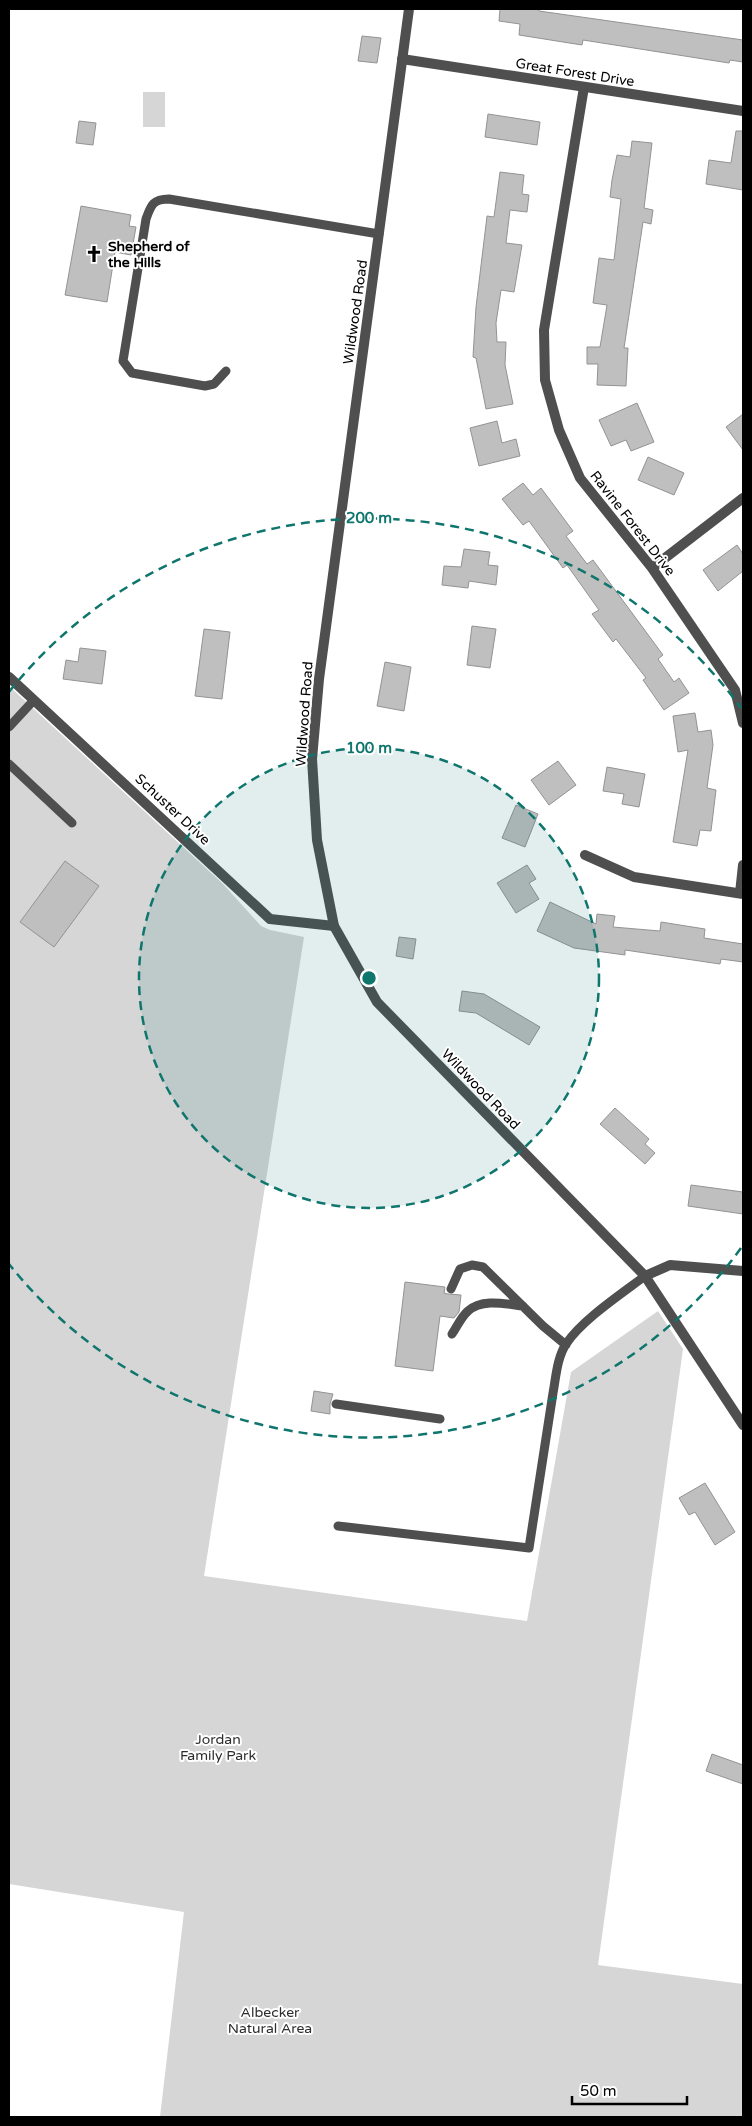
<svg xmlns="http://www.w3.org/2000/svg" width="752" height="2126" font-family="'Varela Round',sans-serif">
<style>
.green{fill:#d6d6d6}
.building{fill:#bfbfbf;stroke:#939393}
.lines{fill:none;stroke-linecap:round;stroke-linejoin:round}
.service{stroke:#4f4f4f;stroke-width:9}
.minor{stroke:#4f4f4f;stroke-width:10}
.tertiary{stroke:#4f4f4f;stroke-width:10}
.ring{fill:none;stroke:#0f766e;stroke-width:2.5;stroke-dasharray:9 6}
.labels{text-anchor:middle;stroke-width:4;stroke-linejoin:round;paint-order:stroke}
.street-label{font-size:14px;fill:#000;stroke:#fff}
.poi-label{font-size:14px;font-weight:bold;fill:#000;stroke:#fff;text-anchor:start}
.park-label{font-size:14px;fill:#2d2d2d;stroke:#fff}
.centre{fill:#0f766e;stroke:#fff;stroke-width:2.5}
.ring-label{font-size:15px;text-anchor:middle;font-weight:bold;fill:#0f766e;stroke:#fff;stroke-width:4;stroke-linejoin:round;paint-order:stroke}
</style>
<rect width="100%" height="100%" fill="#fff"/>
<path class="green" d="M143,92H165V127H143Z
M9,686L223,884L261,926L270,930L304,937L204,1576L527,1621L571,1372L658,1311L683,1349L598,1965L743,1984V2117H160L184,1912L9,1884Z"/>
<path class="building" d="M500,9H539V11L743,40V62L730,60L729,63L583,40L582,45L519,35L520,24L499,21Z
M362,36L381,38L377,63L358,61Z
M488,114L540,122L537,145L485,137Z
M79,121L96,123L93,145L76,143Z
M736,131H743V190L706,184L709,160L731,163Z
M632,141L652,143L644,208L653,210L651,224L643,222L624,348H628L626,386L597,385L598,364H587V347H600L607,305L593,303L599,258L614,260L621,199L610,197L612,180L617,155L630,157Z
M500,172L524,175L522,194L529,195L527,212L510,210L506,243L522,245L514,292L501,290L496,323L497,342H506L505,365L513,404L486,409L476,358L473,357L476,307L487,216L494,217Z
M81,206L131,215L129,226L136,227L131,255L115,252L107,302L65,295Z
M637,403L654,442L631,451L626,440L611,446L599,420Z
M743,414V450L726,427Z
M497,421L502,443L516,439L520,456L479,466L470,428Z
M648,457L684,473L674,495L638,480Z
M523,483L533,495L541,488L573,531L566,536L587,564L593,560L663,655L658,659L674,682L679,678L689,693L664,710L643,680L646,678L616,639L613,642L592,614L599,610L567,565L563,568L529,521L523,525L502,499Z
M737,545L743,554V571L718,591L703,570Z
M464,549L490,552L488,565L498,566L496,585L469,581L468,588L442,585L444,566L461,567Z
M472,626L496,629L490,668L467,665Z
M204,629L230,632L222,699L195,696Z
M80,648L106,651L102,684L63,679L66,660L78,662Z
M385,662L411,667L404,711L377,706Z
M695,713L698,732L711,730L713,745L707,788L716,790L711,831L700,830L697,846L673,842L688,750L678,752L673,716Z
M558,761L576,785L549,805L531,780Z
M607,767L645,774L639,807L622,804L624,794L603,791Z
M516,805L538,814L525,847L502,838Z
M65,861L99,886L54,947L20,922Z
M527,865L536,879L529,883L539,899L516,913L497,883Z
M550,902L596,924L597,914L615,916L613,927L660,931L661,922L705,929L704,938L743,944V962L721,959L720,964L625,950V955L574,948L537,931Z
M399,937L416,939L413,959L396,956Z
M462,991L484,994L540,1027L529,1045L476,1013L459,1011Z
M615,1108L649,1139L645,1144L655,1153L645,1164L600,1124Z
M691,1185L743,1192V1214L688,1206Z
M405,1282L445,1287L444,1293L448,1294L461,1295L459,1312L454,1318L440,1316L433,1371L395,1366Z
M314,1391L333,1394L330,1404V1414L311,1411Z
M705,1483L735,1532L715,1545L695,1512L689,1515L679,1498Z
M712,1754L743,1765V1784L706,1771Z"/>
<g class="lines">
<path class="service" d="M226,371L214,384L205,386L132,373L123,361L146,219C151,205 153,199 169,199L379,234
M9,727L34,700
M9,764L72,823
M451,1289L460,1269L472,1265L483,1267L543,1326L566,1345
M452,1334C457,1327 461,1317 468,1311C482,1298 506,1304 523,1306
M336,1404L440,1419
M338,1526L529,1548L553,1393C556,1377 557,1358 566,1344C582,1320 621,1294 645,1276"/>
<path class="minor" d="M402,59L743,111
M584,87L544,330L545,380L559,430L580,478L652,568L735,690L743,723
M652,568L743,498
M9,677L270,919L334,926
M585,855L634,877L743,894
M740,893L743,865
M645,1276L670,1265L743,1271"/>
<path class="tertiary" d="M409,9L319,679L312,759L317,840L334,926L377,1002L645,1276L743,1425"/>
</g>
<circle cx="369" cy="978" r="230" fill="#0f766e" fill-opacity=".12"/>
<g class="ring">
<circle cx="369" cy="978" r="230"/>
<path d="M741 1248A460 460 0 0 1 9 1264M9 692A460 460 0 0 1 741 708"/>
</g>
<defs>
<g id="church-bare" transform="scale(1.35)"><path d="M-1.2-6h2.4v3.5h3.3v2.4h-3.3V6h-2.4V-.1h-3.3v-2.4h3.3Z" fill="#000" stroke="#fff" stroke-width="2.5" paint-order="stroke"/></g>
</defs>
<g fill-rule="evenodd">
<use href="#church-bare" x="94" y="254"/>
</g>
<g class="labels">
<g class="street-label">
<text transform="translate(575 72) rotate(9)" y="5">Great Forest Drive</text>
<text transform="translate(355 312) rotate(-82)" y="5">Wildwood Road</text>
<text transform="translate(633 523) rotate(52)" y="5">Ravine Forest Drive</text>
<text transform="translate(304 714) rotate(-86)" y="5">Wildwood Road</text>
<text transform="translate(173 809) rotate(43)" y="5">Schuster Drive</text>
<text transform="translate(481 1089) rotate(46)" y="5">Wildwood Road</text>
</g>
<g class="poi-label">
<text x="108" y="251">Shepherd of<tspan x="108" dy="16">the Hills</tspan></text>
</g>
<g class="park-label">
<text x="218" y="1744">Jordan<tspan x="218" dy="16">Family Park</tspan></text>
<text x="270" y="2017">Albecker<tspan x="270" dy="16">Natural Area</tspan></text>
</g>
</g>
<circle cx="369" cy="978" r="8" class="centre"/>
<g class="ring-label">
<text x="369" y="523">200 m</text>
<text x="369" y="753">100 m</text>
</g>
<rect width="752" height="2126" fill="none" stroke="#000000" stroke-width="20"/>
<path d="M572 2096v8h115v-8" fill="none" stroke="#000000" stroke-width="2.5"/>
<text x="580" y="2096" font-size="15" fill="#000000" stroke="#ffffff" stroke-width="4" paint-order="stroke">50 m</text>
</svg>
